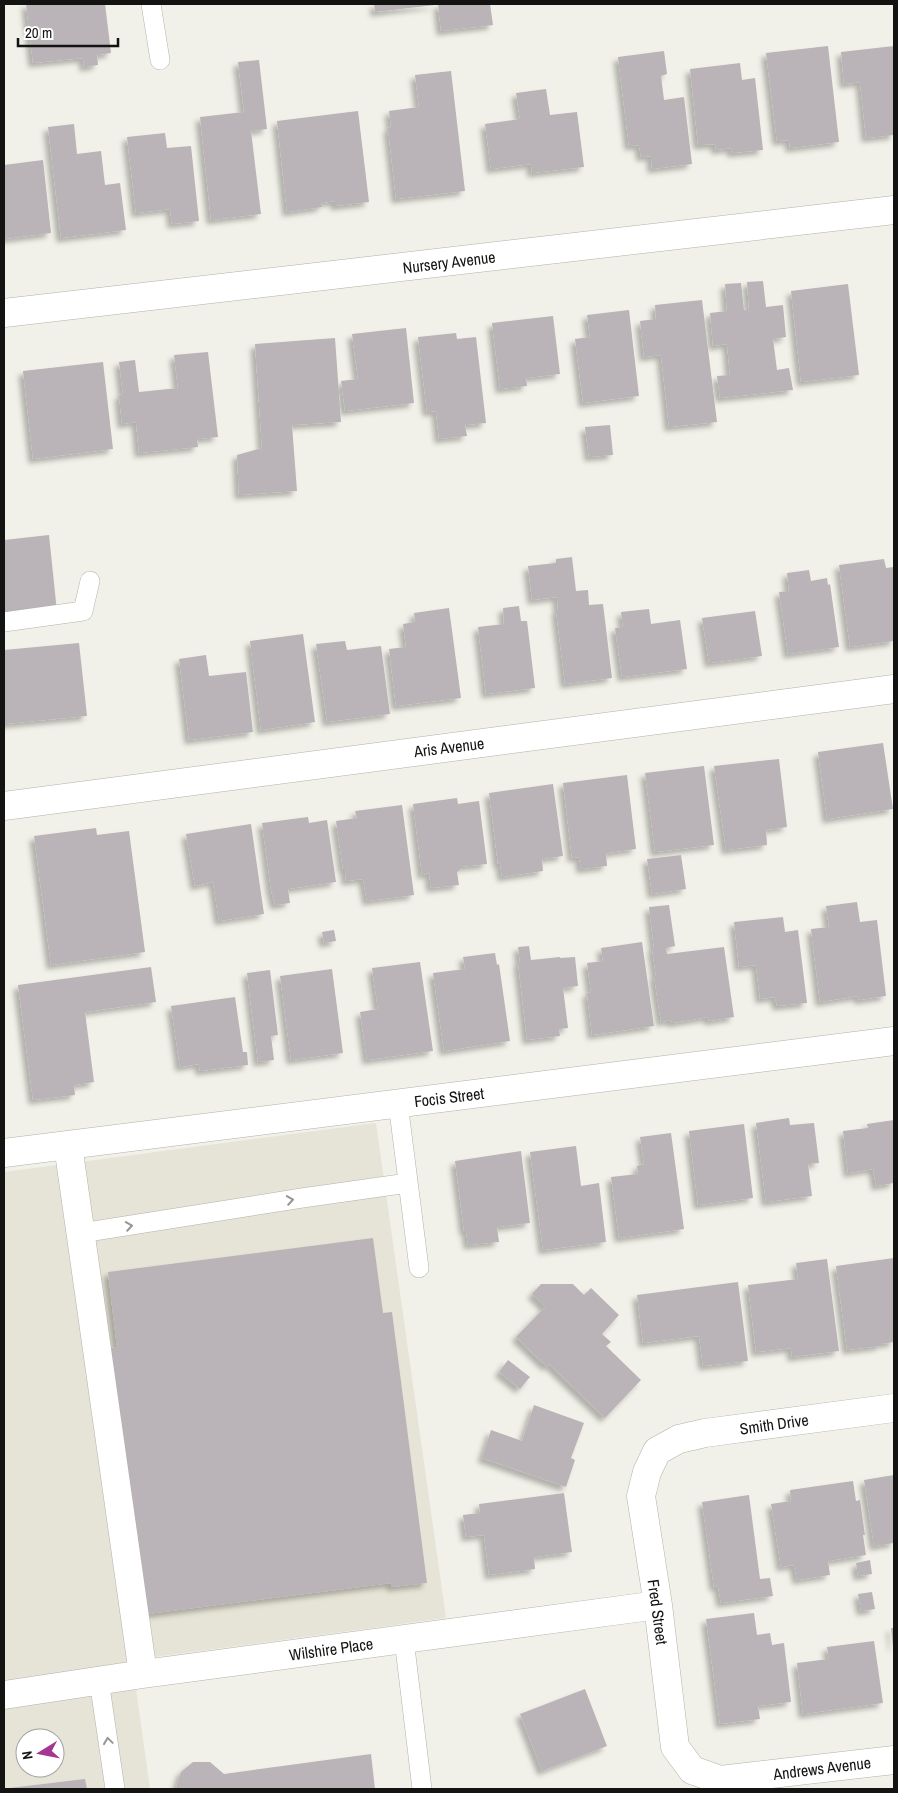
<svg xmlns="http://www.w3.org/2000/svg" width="898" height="1793" font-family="'Archivo Narrow',sans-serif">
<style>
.built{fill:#e6e4d6;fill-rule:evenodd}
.building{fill:#bab3b8;filter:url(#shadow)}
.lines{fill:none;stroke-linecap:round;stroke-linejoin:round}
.lane-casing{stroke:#b2b1aa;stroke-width:20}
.street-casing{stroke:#b2b1aa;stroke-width:29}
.lane{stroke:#fff;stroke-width:19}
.street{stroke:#fff;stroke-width:28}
.oneway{stroke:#959594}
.labels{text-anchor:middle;stroke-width:4;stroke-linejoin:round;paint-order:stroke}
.street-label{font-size:16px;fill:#131311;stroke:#fff}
</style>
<defs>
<filter id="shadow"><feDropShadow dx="-4.5" dy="4.5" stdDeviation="2.5" flood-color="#0004"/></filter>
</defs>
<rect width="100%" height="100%" fill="#f1f1e9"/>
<path class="built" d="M376,1123L446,1618L132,1660L150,1789H4V1172ZM25,1738H55V1768H25Z"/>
<path class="building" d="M26,4H105L111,53L97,55L98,65L84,67L83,58L33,63Z
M374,4H435V5L375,12Z
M438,4H490L493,25L441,31Z
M828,46L839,142L790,148L789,140L777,141L766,53Z
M894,46V135L866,138L860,82L844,84L841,52Z
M664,51L667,74L661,76L664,100L684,97L692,164L652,169L651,156L641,157L639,145L629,146L618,57Z
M259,60L267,129L251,131L261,214L211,220L200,117L244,112L238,62Z
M740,63L742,80L755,78L763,150L732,153L731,148L716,150L715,144L698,145L690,69Z
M451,71L465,191L396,199L388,128L391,127L389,111L419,107L415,75Z
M546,89L550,115L577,112L584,167L532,173L531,164L491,169L485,124L520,119L516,93Z
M358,111L369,202L335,206V201L321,203L322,207L287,212L277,121Z
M74,124L77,154L101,151L105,185L120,183L126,230L61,238L48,127Z
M165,133L167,148L191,146L199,221L172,224L170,209L136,213L127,137Z
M43,160L51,233L4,239V165Z
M763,281L766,307L783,305L786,337L773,339L777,370L789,368L793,390L720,398L717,376L730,375L727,344L713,346L710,313L727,311L725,284L741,283L744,310L749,309L747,282Z
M848,284L859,375L801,382L791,291Z
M702,300L717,422L669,427L661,355L644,357L640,321L656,319L655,305Z
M629,310L639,396L583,403L575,339L590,337L587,315Z
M553,316L560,374L526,378L527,386L500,389L492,323Z
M406,328L414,403L345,411L341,381L358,379L352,334Z
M456,333L457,339L476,337L486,423L465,425L467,436L439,439L436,411L427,412L418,337Z
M335,338L341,422L292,425L297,491L239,495L237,455L262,448L255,344Z
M208,352L218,437L197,439L198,447L139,453L136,422L122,424L119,395L123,394L119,362L135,360L139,392L178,388L174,355Z
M103,362L113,449L33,459L23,371Z
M610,425L613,455L589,457L585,427Z
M49,535L57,612L4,618V540Z
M572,557L576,591L588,590L589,605L603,604L612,678L565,684L556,610H558L557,597L532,600L528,566L556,563V559Z
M884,559L886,568L894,567V641L850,647L839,565Z
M809,570L811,581L827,578L828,585L830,584L839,647L788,654L779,592L789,591L787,573Z
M519,606L521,621H527L535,688L486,694L478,627L504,624L503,608Z
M449,608L461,698L396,706L389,649L406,647L403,624L415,622L414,613Z
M649,609L651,624L680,620L687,669L622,677L615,628L623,627L621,612Z
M755,611L762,656L709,663L702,618Z
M303,634L315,722L261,730L250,641Z
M345,641L347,650L381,646L390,714L327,722L316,644Z
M79,643L87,716L4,724V650Z
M206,655L209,676L246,672L253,732L189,740L179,659Z
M883,743L893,809L827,819L818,752Z
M779,759L787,827L766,830L767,845L726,850L714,766Z
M704,766L714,845L655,852L645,773Z
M627,775L636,849L606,853L607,866L581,869L579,857L572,858L563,783Z
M553,784L563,856L542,859L543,871L502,877L500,863L498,864L489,793Z
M457,798L458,804L479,801L487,864L459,867V871L457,872L459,885L431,888L429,873L422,875L413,804Z
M402,805L414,895L367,901L363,879L346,881L345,869H343L336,821L357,818L355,811Z
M308,817L309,823L327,820L336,882L288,889L290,903L275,905L271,890L262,823Z
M251,824L264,914L219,921L213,882L195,886L186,834Z
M96,828L97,835L129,831L145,952L51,965L34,836Z
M681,855L686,889L652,894L647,859Z
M857,902L860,922L877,920L886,996L859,1000L858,996L820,1002L811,929L829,927L826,906Z
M669,905L675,946L666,948L667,954L724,947L734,1017L709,1021L708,1017L672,1023L671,1020L661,1022L654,976H656L652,948H654L649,907Z
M783,917L785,932L798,930L807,1003L777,1006L775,997L760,999L756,965L739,967L734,922Z
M334,930L336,941L324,943L322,932Z
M642,942L654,1026L592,1035L587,993L591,992L587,963L603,961L601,948Z
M529,946L531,960L560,957V958L575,957L578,986L563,988L568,1028L559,1029L560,1036L527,1040L518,962H520L518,947Z
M495,953L497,965L499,964L510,1041L444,1051L433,973L465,969L463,957Z
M420,962L433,1051L367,1060L360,1012L378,1009L372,968Z
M151,967L156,1002L85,1012L94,1082L74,1085L75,1095L33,1100L18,985Z
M332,969L343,1053L291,1060L280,976Z
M270,970L278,1035L271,1036L274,1060L258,1062L247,973Z
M235,997L243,1052H247L248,1065L200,1071L199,1064L180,1067L171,1006Z
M789,1118L790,1125L814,1123L819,1163L808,1164L812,1196L766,1202L756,1123Z
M894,1120V1183L876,1186L873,1169L848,1173L843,1131L868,1128L867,1124Z
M744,1124L753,1198L698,1205L689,1131Z
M671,1133L684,1229L619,1238L611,1177L638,1174L637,1166L644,1164L640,1137Z
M576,1146L581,1186L599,1183L606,1242L543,1250L530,1152Z
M521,1151L530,1223L497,1227L499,1242L468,1245L466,1230L464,1231L455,1161Z
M373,1238L383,1313L392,1312L427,1583L391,1587V1583L139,1615L105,1349L117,1347L108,1272Z
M894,1258V1342L880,1344V1346L847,1350L836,1266Z
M827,1259L839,1351L792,1357L791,1348L756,1352L748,1285L798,1279L796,1263Z
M738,1282L748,1361L703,1366L699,1336L643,1343L637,1295Z
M541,1284H573L584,1295L591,1288L619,1315L602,1334L611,1342L606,1346L641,1380L605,1418L549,1364L547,1367L516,1337L545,1307L532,1294Z
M508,1360L530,1377L520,1389L499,1372Z
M534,1405L584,1423L571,1458L575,1460L566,1487L482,1458L491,1430L522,1441Z
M894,1475V1543L874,1546L864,1480Z
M853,1481L856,1501L860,1500L865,1535H863L866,1555L828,1561L830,1575L797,1580L794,1565L781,1567L771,1504L791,1501L790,1490Z
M564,1493L572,1552L534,1557L535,1569L489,1575L484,1535L466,1537L463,1515L480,1513L479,1504Z
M749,1495L760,1579L770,1578L773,1596L721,1603L718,1586L714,1587L702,1502Z
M870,1560L872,1574L858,1576L856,1563Z
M872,1592L875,1609L861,1611L858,1594Z
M754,1613L757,1635L770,1633L772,1645L784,1643L791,1702L758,1706L760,1719L720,1724L706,1619Z
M891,1628H894V1647H893Z
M874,1641L883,1703L803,1714L797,1663L829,1659L827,1647Z
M585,1689L607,1746L542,1771L520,1714Z
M371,1754L375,1789L176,1788L181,1772L193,1762H210L224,1774Z
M85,1779L87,1789H10V1788Z"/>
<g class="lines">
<g class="lane-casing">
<path id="lane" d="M151,4L160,60
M4,622L83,611L90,581
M398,1103L419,1268
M81,1233L302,1198L408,1183
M404,1639L422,1789
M99,1680L115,1789"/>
</g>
<g class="street-casing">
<path id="street" d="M4,313L894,210
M4,806L894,689
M68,1145L143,1674
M4,1153L894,1041
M894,1408L705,1433L679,1439L657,1451L647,1472L641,1496L658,1605L675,1747L692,1770L720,1780L894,1760
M4,1695L143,1674L658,1605"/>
</g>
<use href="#lane" class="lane"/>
<use href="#street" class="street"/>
</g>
<defs><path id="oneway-chevron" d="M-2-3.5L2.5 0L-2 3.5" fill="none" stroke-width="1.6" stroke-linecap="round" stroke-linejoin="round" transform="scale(1.25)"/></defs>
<g class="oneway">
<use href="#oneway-chevron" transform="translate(290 1200) rotate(-9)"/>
<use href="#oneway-chevron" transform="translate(129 1226) rotate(-9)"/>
<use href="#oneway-chevron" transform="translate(108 1741) rotate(-98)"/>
</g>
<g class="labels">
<g class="street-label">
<text transform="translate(449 262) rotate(-7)" y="6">Nursery Avenue</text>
<text transform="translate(449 747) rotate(-7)" y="6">Aris Avenue</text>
<text transform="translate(449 1097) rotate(-7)" y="6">Focis Street</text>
<text transform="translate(774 1424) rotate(-8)" y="6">Smith Drive</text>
<text transform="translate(658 1612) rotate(82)" y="6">Fred Street</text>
<text transform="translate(331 1649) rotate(-8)" y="6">Wilshire Place</text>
<text transform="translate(822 1768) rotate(-7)" y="6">Andrews Avenue</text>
</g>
</g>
<rect width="898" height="1793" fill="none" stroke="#131311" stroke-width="10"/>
<g transform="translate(40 1753) rotate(260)"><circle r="24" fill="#ffffff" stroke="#a1a1a0"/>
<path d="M0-4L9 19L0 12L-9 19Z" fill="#a43694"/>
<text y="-8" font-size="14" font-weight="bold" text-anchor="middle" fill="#131311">N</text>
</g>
<path d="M18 38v8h100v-8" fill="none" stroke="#131311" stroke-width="2.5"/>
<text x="25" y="38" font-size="15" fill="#131311" stroke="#ffffff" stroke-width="4" paint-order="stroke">20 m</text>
</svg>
